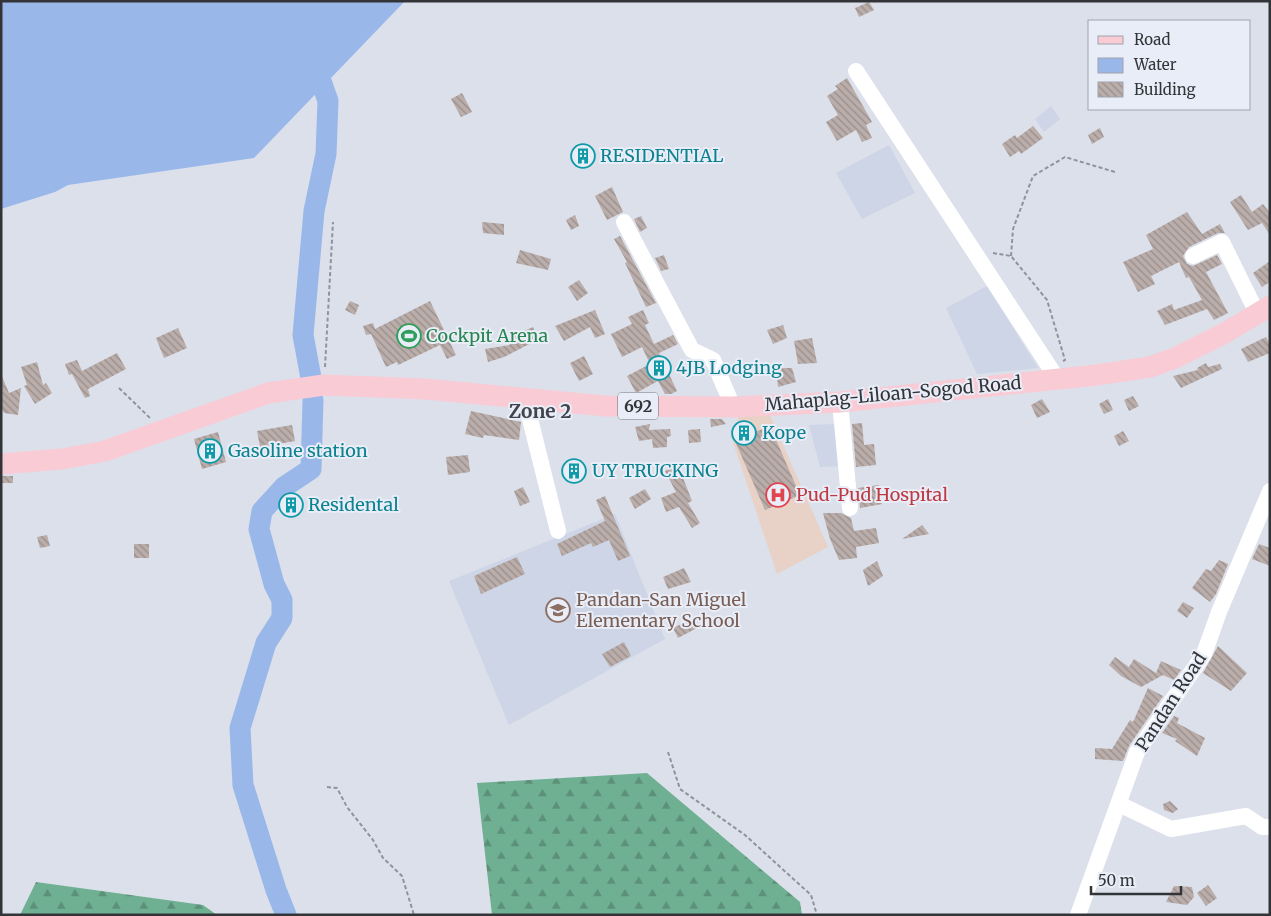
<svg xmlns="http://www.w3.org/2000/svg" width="1271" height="916" font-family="Merriweather,serif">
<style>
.built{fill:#cdd5e6}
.medical{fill:#e8d1c6}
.forest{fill:url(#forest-firs)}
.water{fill:#9ab7ea}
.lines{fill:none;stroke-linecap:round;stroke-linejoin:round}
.river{stroke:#9ab7ea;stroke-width:21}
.building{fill:url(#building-back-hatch)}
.path{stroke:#8f939b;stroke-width:2;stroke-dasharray:4 2.5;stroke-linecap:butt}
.minor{stroke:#fff;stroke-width:16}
.major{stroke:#f9cbd5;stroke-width:21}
.labels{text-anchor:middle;stroke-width:4;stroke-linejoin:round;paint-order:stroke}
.shield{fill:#e9edf8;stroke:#696c72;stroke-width:1}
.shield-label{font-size:16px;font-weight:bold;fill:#323438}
.culture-label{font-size:18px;fill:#0d838f;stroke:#e9edf8;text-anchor:start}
.leisure-label{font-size:18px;fill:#27864d;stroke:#e9edf8;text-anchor:start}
.street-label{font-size:18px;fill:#323438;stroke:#e9edf8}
.health-label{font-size:18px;fill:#be3a42;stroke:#e9edf8;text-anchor:start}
.education-label{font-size:18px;fill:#785e54;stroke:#e9edf8;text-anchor:start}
.neighbourhood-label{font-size:19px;font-weight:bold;fill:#40444d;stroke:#e9edf8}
</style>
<defs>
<pattern id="forest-firs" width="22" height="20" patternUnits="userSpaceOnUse" patternTransform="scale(1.25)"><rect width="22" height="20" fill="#6fb092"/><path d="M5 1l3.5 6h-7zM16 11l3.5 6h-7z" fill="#5c9078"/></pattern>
<pattern id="building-back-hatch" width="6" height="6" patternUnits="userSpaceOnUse" patternTransform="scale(1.25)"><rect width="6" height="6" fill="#baadaa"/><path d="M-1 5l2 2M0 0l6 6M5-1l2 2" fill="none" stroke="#988e8b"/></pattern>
</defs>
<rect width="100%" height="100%" fill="#dbe0eb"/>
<path class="built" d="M1051,106L1060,119L1044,132L1035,119Z
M889,145L915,193L862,219L836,173Z
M987,286L1038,368L977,374L946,308Z
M838,424L843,466L820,467L809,425Z
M615,514L665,639L509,725L449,581Z"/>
<path class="medical" d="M769,413L828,547L777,574L733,442L739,414Z"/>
<path class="forest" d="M647,773L800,902L802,915H492L477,783Z
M36,882L203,905L217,915H20Z"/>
<path class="water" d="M1,1H405L254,158L68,185L55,192L1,209Z"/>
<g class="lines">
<path class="river" d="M311,378L303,335L314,211L326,154L328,101L313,58
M286,915L276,890L243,785L240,728L266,643L282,618V600L274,584L259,529L262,511L284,487L311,469L313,400"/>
</g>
<path class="building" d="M869,2L874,10L859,17L855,8Z
M847,78L872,122L866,125L872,138L862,142L856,130L837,141L826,122L838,115L827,96L838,89L835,86Z
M462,93L472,112L461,117L451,99Z
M1033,126L1043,138L1021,154L1019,151L1010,157L1002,144L1015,135L1017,138Z
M1100,128L1104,137L1092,144L1088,135Z
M612,187L623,212L607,220L595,196Z
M1241,195L1252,212L1263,204L1270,213V235L1262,223L1248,230L1230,202Z
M1187,212L1202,234L1220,224L1225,233H1218L1189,247L1183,256L1187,264L1193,266L1217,255L1222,264L1206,272L1228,313L1214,320L1207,309L1165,325L1157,311L1172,304L1174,310L1202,300L1189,277L1186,278L1179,262L1151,276L1155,284L1138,292L1123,262L1153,249L1146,235Z
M575,215L579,226L571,230L566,220Z
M641,216L647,228L640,232L634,219Z
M482,222L504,224V235L483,233Z
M620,236L656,303L646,307L625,263L627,262L614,239Z
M520,250L551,259L548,270L516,263Z
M664,255L669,269L661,271L655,258Z
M1270,261V282L1262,287L1253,273Z
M579,280L588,293L577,301L568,287Z
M350,301L359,305L355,315L345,310Z
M430,301L456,355L447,359L440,345L398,365L397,362L386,367L371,334L366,335L363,326L373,323L375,329Z
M595,310L605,334L595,338L590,327L564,341L555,326Z
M643,310L649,323L645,325L654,344L673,335L678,344L659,353L677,391L671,394H665L658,381L636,393L627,376L650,364L642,347L622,357L611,334L632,324L628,317Z
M783,325L787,338L773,344L767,330Z
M533,327L539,339L504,357L488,362L485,349L510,345L507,339Z
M178,328L187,348L164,358L156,338Z
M1266,337L1270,345V353L1248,362L1241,349Z
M812,338L817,363L798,364L794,341Z
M117,353L126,369L88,389L90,396L85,398L72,374L69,375L65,364L77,360L82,371Z
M584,356L593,374L579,381L570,363Z
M37,362L43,385L46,383L52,393L35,404L24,386L27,385L21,367Z
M1206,363L1208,367L1220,364L1222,369L1181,388L1173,376L1198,370L1197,368Z
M776,368H792L796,382L778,387Z
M1,374L9,393L21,388L18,415L4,413L1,408Z
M1133,396L1139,406L1129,411L1124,400Z
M1042,399L1050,412L1037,418L1031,405Z
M1108,399L1113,410L1104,414L1099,404Z
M471,411L521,422L519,440L484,435L483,438L465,434Z
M710,419H722L726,424L711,427Z
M746,423L755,432L770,426L800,495L765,510L735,441L741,439V429Z
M862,423L864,445L874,444L876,465L856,467L852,424Z
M650,424L649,430L670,429L671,436L667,437V447L653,448L652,439L639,441L635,427Z
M292,425L295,441L260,447L257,431Z
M700,429L701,442L689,443L688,430Z
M1123,431L1129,441L1119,446L1114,436Z
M218,432L226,462L202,469L194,439Z
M468,455L470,472L448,475L446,457Z
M578,463L581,476L569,479L566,466Z
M678,465L692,501L688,503L700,523L692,528L679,507L666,512L661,498L676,492L665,471Z
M1,476H13V483H1Z
M879,485L882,504L860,508L858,488Z
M523,487L530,502L520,506L514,491Z
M645,489L651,499L635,509L629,498Z
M605,496L630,556L618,561L609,540L593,547L591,543L562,556L557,544L605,521L596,500Z
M297,497L301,508L284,513L280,502Z
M823,513H841L851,518L854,531L876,528L879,543L856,547L857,558L839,560L830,539Z
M922,525L929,534L902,539Z
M47,535L50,546L40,548L37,537Z
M134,544H149V558H134Z
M1259,544L1270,548V566L1252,559Z
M517,557L525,574L481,594L474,576Z
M1219,560L1228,564L1216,594L1210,602L1192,588L1206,569L1211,571Z
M877,561L883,576L868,586L863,570Z
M684,568L691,582L668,589L663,577Z
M1183,602L1194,608L1187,618L1177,611Z
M692,619L697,628L678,638L673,628Z
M624,642L631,656L610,667L602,654Z
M1218,646L1247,673L1231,691L1203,673Z
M1115,657L1129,667L1134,659L1156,673L1161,661L1181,670L1174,680L1163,675L1141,687L1121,676L1109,665Z
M1148,688L1163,696L1129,746L1123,761L1095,759V748L1112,749L1130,720L1133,722Z
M1174,716L1179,718L1177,723L1205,738L1197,756L1175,741L1177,739L1162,733Z
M1170,801L1178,809L1173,813L1164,810L1163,804Z
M1208,885L1217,898L1206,906L1197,893Z
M1174,886L1192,887L1194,897L1187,905L1166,902Z"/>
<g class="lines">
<path class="path" d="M993,253L1011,256L1047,300L1065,360L1063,361
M1011,256L1013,229L1033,176L1065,157L1115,172
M325,367L333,222
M119,388L150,418
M668,752L680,789L745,835L811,895L817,915
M327,787L337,788L347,807L373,840L383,858L402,876L414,915"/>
<path class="minor" d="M856,71L1058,380
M624,222L692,350L713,360L733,407
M1193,256L1222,242L1257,313
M525,399L558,531
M840,402L850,508
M1119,804L1171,829L1246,816L1262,827H1270
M1078,915L1137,752L1204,654L1219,612L1270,491"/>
<path class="major" d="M1,464L62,459L105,451L268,393L324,385L425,389L606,406L733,407L840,402L1097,375L1150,367L1175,358L1223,334L1270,306"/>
</g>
<defs>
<g id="building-ring" transform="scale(1.25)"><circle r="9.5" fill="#e9edf8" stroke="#0f9aa8" stroke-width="1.5"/><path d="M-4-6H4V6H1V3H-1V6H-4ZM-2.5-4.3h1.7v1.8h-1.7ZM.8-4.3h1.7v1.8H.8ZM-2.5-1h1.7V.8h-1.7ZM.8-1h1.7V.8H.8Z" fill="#0f9aa8"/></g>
<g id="stadium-ring" transform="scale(1.25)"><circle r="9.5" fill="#e9edf8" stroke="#2e9e5b" stroke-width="1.5"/><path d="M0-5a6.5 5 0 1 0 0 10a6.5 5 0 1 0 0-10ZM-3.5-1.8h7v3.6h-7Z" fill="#2e9e5b"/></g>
<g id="hospital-ring" transform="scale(1.25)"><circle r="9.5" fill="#e9edf8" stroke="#e0444e" stroke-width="1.5"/><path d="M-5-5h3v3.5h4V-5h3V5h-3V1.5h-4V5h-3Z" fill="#e0444e"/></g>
<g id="school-ring" transform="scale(1.25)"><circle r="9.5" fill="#e9edf8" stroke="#8d6e63" stroke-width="1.5"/><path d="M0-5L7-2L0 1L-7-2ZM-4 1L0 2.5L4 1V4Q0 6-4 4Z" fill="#8d6e63"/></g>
</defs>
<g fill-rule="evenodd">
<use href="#building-ring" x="583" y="156"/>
<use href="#stadium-ring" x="409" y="336"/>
<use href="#building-ring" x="659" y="368"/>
<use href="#building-ring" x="744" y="433"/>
<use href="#building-ring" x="210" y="451"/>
<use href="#building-ring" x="574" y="471"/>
<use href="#hospital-ring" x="778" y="495"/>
<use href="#building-ring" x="291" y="505"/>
<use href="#school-ring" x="558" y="610"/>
</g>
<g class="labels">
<rect class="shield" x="618" y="392.5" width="40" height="27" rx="4"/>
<g class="shield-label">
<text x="638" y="412">692</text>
</g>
<g class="culture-label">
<text x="600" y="162">RESIDENTIAL</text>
<text x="676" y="374">4JB Lodging</text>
<text x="762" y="439">Kope</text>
<text x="228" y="457">Gasoline station</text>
<text x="592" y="477">UY TRUCKING</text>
<text x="308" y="511">Residental</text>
</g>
<g class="leisure-label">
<text x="426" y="342">Cockpit Arena</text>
</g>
<g class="street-label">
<text transform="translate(893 394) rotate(-5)" y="6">Mahaplag-Liloan-Sogod Road</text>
<text transform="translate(1171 702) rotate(-57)" y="6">Pandan Road</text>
</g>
<g class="health-label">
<text x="796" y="501">Pud-Pud Hospital</text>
</g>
<g class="education-label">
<text x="576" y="606">Pandan-San Miguel<tspan x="576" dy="21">Elementary School</tspan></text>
</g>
<g class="neighbourhood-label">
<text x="540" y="418">Zone 2</text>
</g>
</g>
<rect width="1271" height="916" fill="none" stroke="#323438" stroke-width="5"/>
<rect x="1088" y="20" width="162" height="90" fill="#e9edf8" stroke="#a0a3ab"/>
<rect x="1098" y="36" width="25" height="8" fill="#f9cbd5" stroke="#a0a3ab"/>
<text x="1134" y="45" font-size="15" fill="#323438">Road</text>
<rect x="1098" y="58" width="25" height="15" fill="#9ab7ea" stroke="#a0a3ab"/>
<text x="1134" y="70" font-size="15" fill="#323438">Water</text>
<rect x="1098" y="82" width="25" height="15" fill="url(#building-back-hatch)" stroke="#a0a3ab"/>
<text x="1134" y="95" font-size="15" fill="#323438">Building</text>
<path d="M1091 886v8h90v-8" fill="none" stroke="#323438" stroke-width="2.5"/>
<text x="1098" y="886" font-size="15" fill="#323438" stroke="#e9edf8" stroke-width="4" paint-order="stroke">50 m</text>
</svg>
